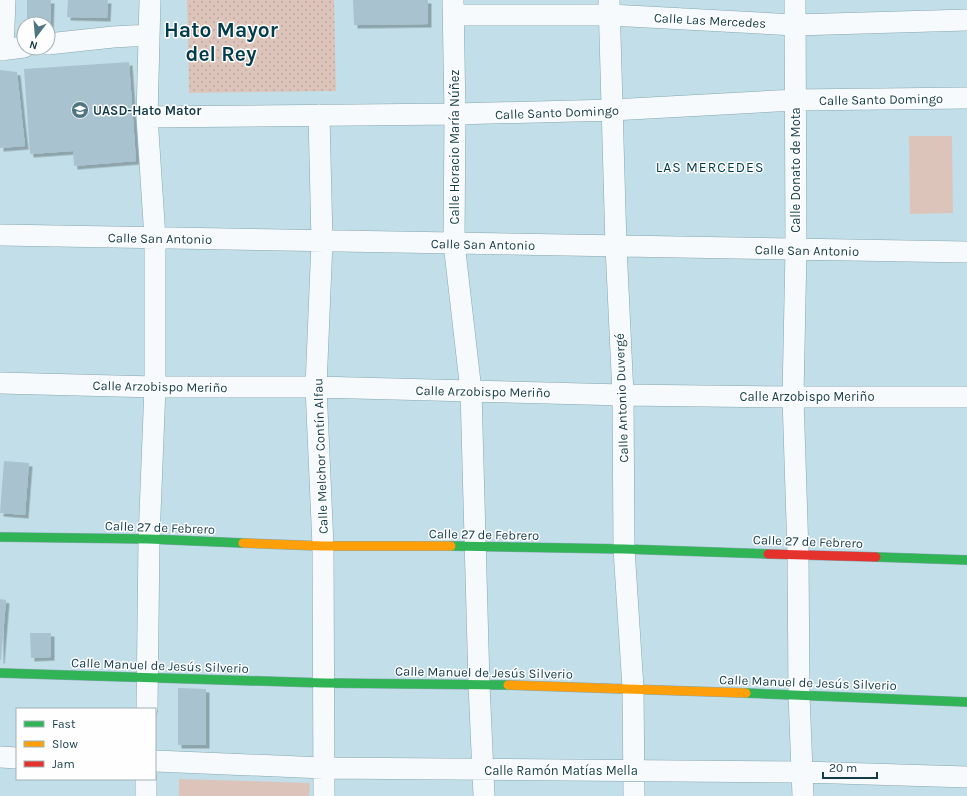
<svg xmlns="http://www.w3.org/2000/svg" width="967" height="796" font-family="Karla,sans-serif">
<style>
.park{fill:url(#park-dots)}
.pitch{fill:#dcc4bb}
.building{fill:#a9c2d0;filter:url(#shadow)}
.lines{fill:none;stroke-linecap:round;stroke-linejoin:round}
.street-casing{stroke:#85a6b0;stroke-width:22}
.fast-casing{stroke:#85a6b0;stroke-width:10}
.slow-casing{stroke:#85a6b0;stroke-width:10}
.jam-casing{stroke:#85a6b0;stroke-width:10}
.street{stroke:#f6fafc;stroke-width:21}
.fast{stroke:#30b455;stroke-width:9}
.slow{stroke:#ff9f0a;stroke-width:9}
.jam{stroke:#e5322d;stroke-width:9}
.labels{text-anchor:middle;stroke-width:3;stroke-linejoin:round;paint-order:stroke}
.street-label{font-size:13px;fill:#133c48;stroke:#fefefe}
.poi-label{font-size:13px;font-weight:bold;fill:#133c48;stroke:#fefefe;text-anchor:start}
.neighbourhood-label{font-size:14px;letter-spacing:1px;fill:#023c4a;stroke:#fefefe}
.town-label{font-size:21px;font-weight:bold;fill:#023c4a;stroke:#fefefe}
</style>
<defs>
<pattern id="park-dots" width="8" height="8" patternUnits="userSpaceOnUse"><rect width="8" height="8" fill="#dcc4bb"/><path d="M2 2h.1M6 6h.1" fill="none" stroke="#bca9a2" stroke-width="1.8" stroke-linecap="round"/></pattern>
<filter id="shadow"><feDropShadow dx="3.5" dy="3.5" stdDeviation="0" flood-color="#0004"/></filter>
</defs>
<rect width="100%" height="100%" fill="#c2dfe9"/>
<path class="park" d="M187,0H334L336,91L189,93Z"/>
<path class="pitch" d="M909,136H952L953,213L910,214Z
M179,779L310,783L309,796H179Z"/>
<path class="building" d="M27,0H51L50,30H48V24H27Z
M68,0H108L107,18L67,17Z
M353,0H428V24L354,25Z
M129,62L136,161L74,166L73,151L30,154L24,69Z
M0,70L17,72L25,146L0,148Z
M4,461L29,463L25,515L0,513Z
M0,599L6,600L1,660H0Z
M30,633H51V657L31,658Z
M178,688L206,689V745H178Z"/>
<g class="lines">
<g class="street-casing">
<path id="street" d="M453,0L455,114L454,243L471,391L479,684L484,796
M609,0L616,246L623,395L624,549L633,688L634,796
M795,0L796,250L793,397L798,554L799,695L803,796
M453,15H610L795,25L967,20
M48,44L113,37L149,35
M0,50L24,47
M3,50L5,0
M319,115L322,241L316,387L323,546L324,796
M147,117L455,114L612,110L795,100L967,98
M0,235L967,252
M0,383L155,387H316L623,395L793,397H967
M147,709L149,539L155,387V238L147,117L150,0
M0,757L17,758
M155,761L324,768L803,772L967,777
M146,796V779"/>
</g>
<g class="fast-casing">
<path id="fast" d="M0,537L149,539L243,543
M451,546L624,549L768,554
M876,557L967,560
M0,673L324,683L508,685
M746,693L967,702"/>
</g>
<g class="slow-casing">
<path id="slow" d="M243,543L323,546H451
M508,685L746,693"/>
</g>
<g class="jam-casing">
<path id="jam" d="M768,554L876,557"/>
</g>
<use href="#street" class="street"/>
<use href="#fast" class="fast"/>
<use href="#slow" class="slow"/>
<use href="#jam" class="jam"/>
</g>
<defs>
<g id="university-disc" transform="scale(0.9)"><circle r="9.5" fill="#507580" stroke="#fefefe"/><path d="M0-5L7-2L0 1L-7-2ZM-4 1L0 2.5L4 1V4Q0 6-4 4Z" fill="#fff"/></g>
</defs>
<g fill-rule="evenodd">
<use href="#university-disc" x="80" y="110"/>
</g>
<g class="labels">
<g class="street-label">
<text transform="translate(710 20) rotate(3)" y="5">Calle Las Mercedes</text>
<text transform="translate(881 99) rotate(-1)" y="5">Calle Santo Domingo</text>
<text transform="translate(557 112) rotate(-2)" y="5">Calle Santo Domingo</text>
<text transform="translate(454 147) rotate(-90)" y="5">Calle Horacio María Núñez</text>
<text transform="translate(795 170) rotate(-90)" y="5">Calle Donato de Mota</text>
<text transform="translate(160 238) rotate(1)" y="5">Calle San Antonio</text>
<text transform="translate(483 244) rotate(1)" y="5">Calle San Antonio</text>
<text transform="translate(807 250) rotate(1)" y="5">Calle San Antonio</text>
<text transform="translate(160 386) rotate(1)" y="5">Calle Arzobispo Meriño</text>
<text transform="translate(483 391) rotate(1)" y="5">Calle Arzobispo Meriño</text>
<text x="807" y="401">Calle Arzobispo Meriño</text>
<text transform="translate(621 398) rotate(-92)" y="5">Calle Antonio Duvergé</text>
<text transform="translate(320 456) rotate(-92)" y="5">Calle Melchor Contín Alfau</text>
<text transform="translate(160 527) rotate(2)" y="5">Calle 27 de Febrero</text>
<text transform="translate(484 534) rotate(1)" y="5">Calle 27 de Febrero</text>
<text transform="translate(808 541) rotate(2)" y="5">Calle 27 de Febrero</text>
<text transform="translate(160 665) rotate(2)" y="5">Calle Manuel de Jesús Silverio</text>
<text transform="translate(484 672) rotate(1)" y="5">Calle Manuel de Jesús Silverio</text>
<text transform="translate(808 682) rotate(2)" y="5">Calle Manuel de Jesús Silverio</text>
<text x="561" y="775">Calle Ramón Matías Mella</text>
</g>
<g class="poi-label">
<text x="93" y="115">UASD-Hato Mator</text>
</g>
<g class="neighbourhood-label">
<text x="710" y="172">LAS MERCEDES</text>
</g>
<g class="town-label">
<text x="221" y="37">Hato Mayor<tspan x="221" dy="24">del Rey</tspan></text>
</g>
</g>
<rect x="16" y="708" width="140" height="72" fill="#fefefe" stroke="#a0b0b5"/>
<rect x="24" y="721" width="20" height="6" fill="#30b455" stroke="#a0b0b5"/>
<text x="52" y="728" font-size="12" fill="#133c48">Fast</text>
<rect x="24" y="741" width="20" height="6" fill="#ff9f0a" stroke="#a0b0b5"/>
<text x="52" y="748" font-size="12" fill="#133c48">Slow</text>
<rect x="24" y="761" width="20" height="6" fill="#e5322d" stroke="#a0b0b5"/>
<text x="52" y="768" font-size="12" fill="#133c48">Jam</text>
<g transform="translate(36 36) rotate(196)"><circle r="19" fill="#fefefe" stroke="#a0b0b5"/>
<path d="M0-3L7 15L0 10L-7 15Z" fill="#507580"/>
<text y="-6" font-size="11" font-weight="bold" text-anchor="middle" fill="#133c48">N</text>
</g>
<path d="M823 772v6h54v-6" fill="none" stroke="#133c48" stroke-width="2"/>
<text x="829" y="772" font-size="12" fill="#133c48" stroke="#fefefe" stroke-width="3" paint-order="stroke">20 m</text>
</svg>
